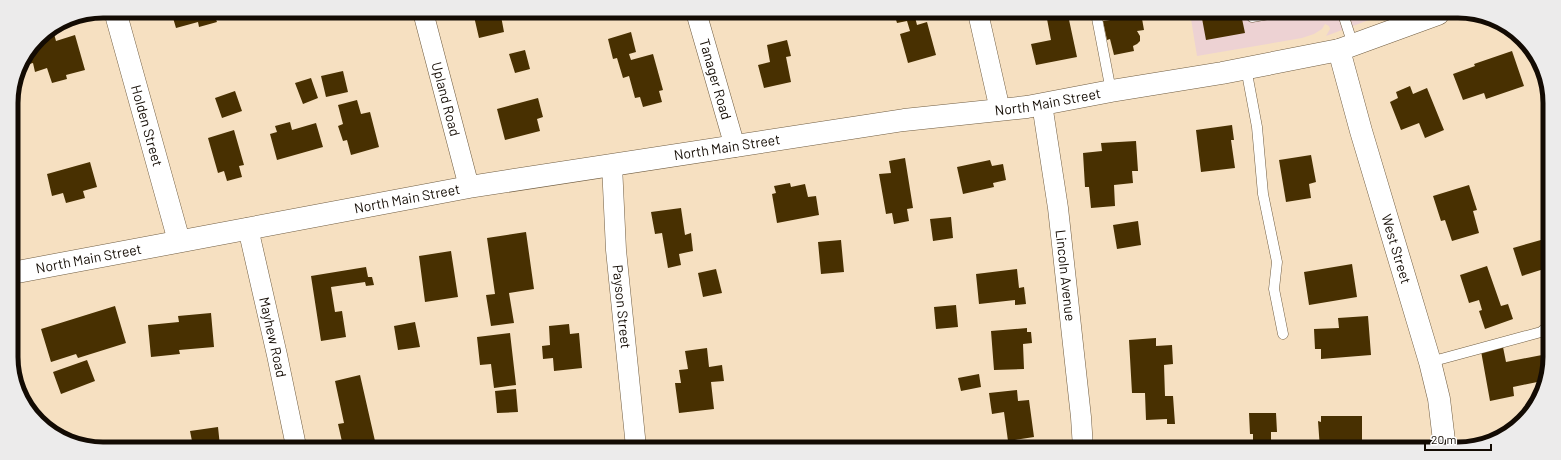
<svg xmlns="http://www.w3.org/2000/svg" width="1561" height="460" font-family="Barlow,sans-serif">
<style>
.medical{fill:#edd2d3}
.building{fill:#483001}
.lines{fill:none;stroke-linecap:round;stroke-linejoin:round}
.service-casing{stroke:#705d42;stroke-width:11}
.minor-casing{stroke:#705d42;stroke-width:21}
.secondary-casing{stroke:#705d42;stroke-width:23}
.service{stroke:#fff;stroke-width:10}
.minor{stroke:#fff;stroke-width:20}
.secondary{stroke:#fff;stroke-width:22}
.labels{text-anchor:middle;stroke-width:4;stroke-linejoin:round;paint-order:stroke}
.street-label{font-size:14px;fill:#130b03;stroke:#fff}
.rim{fill:none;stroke:#130b03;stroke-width:5}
</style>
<rect width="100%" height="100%" fill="#f6e0c1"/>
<path class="medical" d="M1190,13L1360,14L1369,20L1326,36L1330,29L1329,26L1325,24L1322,29L1314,34L1302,38L1197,56Z"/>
<path class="building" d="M171,11H226V14L215,17L217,22L199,27L198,22L176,28Z
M473,12H506L507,14L501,16L504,32L479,38Z
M894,13H914L917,25L927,22L936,55L908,63L900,34L910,31L907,21L897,23Z
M1108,13H1141L1144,30L1137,31L1140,36V41L1137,44L1133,46L1134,51L1114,55L1110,39L1107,40L1103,21L1110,20Z
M1201,13L1241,14L1245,33L1206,40Z
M1068,15L1077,57L1036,65L1031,44L1051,40L1047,19Z
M53,30L56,41L75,35L85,70L66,75L67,79L52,83L47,68L35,72L33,63L18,67L36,41L40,39V37L47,32Z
M631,32L636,52L629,54L631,60L653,54L663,90L659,91L662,102L643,107L640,97L635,98L629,76L623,78L617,58L613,59L608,39Z
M787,40L791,56L786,57L791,82L764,88L758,65L770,62L767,45Z
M525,50L530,69L515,73L509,54Z
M1512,51L1524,86L1486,99L1484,93L1463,100L1453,74L1475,66L1474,64Z
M343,71L348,92L326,97L321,76Z
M311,78L318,98L303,104L295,83Z
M1410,86L1413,94L1427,88L1444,130L1425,138L1419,123L1401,130L1390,102L1398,98L1396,92Z
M235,91L242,111L222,118L215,98Z
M538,98L543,117L537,119L540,131L505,140L497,109Z
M357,100L361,114L370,112L379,147L351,155L347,140L343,141L338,126L343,124L338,105Z
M11,122L20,155L12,157Z
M290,122L292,130L316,123L323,147L277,160L270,134L277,132L275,126Z
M1232,125L1234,140H1231L1235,168L1201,172L1196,130Z
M234,130L244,165L239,166L242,177L227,181L224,171L218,173L208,138Z
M1136,141L1138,171H1132L1133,183L1114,185L1115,206L1091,208L1089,187H1085L1083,153L1102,151L1101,143Z
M1311,155L1316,182L1309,184L1311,198L1286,202L1279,160Z
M905,158L913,208L907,209L909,221L894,224L892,213L886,214L879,174L891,173L889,161Z
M990,160L992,166L1003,164L1006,180L993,183L994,187L963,194L957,167Z
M90,162L97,187L83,191L85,198L66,203L63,193L52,196L47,174Z
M790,183L791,187L805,184L808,197L816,196L819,215L777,223L772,194L776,193L774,186Z
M1469,185L1477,210L1473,211L1479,233L1452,241L1445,220L1441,221L1433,196Z
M681,208L685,235L691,233L693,251L679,254L681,265L668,268L662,233L655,234L651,212Z
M951,217L953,238L933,241L930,219Z
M1138,221L1141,245L1117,249L1113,225Z
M526,232L534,289L509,293L514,323L491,326L486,295L495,294L487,238Z
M1548,238L1547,268L1522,276L1513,248Z
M841,240L844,272L821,274L818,242Z
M451,251L458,297L425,302L419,256Z
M1352,264L1357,297L1309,305L1304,272Z
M1487,266L1501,306L1508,304L1513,319L1485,329L1479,311L1482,310L1479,300L1469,303L1460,275Z
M366,267L368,277H372L374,285L366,286L365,282L331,287L335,312L342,311L346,337L321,341L311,276Z
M716,269L722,293L703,297L698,273Z
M1017,269L1019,288L1024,287L1026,304L1015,305V300L979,304L976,274Z
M956,305L958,327L936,329L934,307Z
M115,306L126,343L78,358L76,354L51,362L41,329Z
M211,313L214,347L179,350L180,354L151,357L148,325L179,322L178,316Z
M1368,316L1371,355L1321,359V349H1315L1314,329L1339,328L1338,318Z
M415,322L420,347L398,350L394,326Z
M569,324L570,334L579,333L582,368L554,371L553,358L543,359L542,346L550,345L549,326Z
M1027,328V332H1031L1032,343L1023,344L1024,369L994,370L991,331Z
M510,333L516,385L494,388L491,364L480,365L477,337Z
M1156,338V346L1172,345L1173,364L1164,365L1165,396H1173L1175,424H1167V419L1146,420L1145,393H1132L1129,340Z
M1503,347L1506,362L1542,355L1547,380L1513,387L1514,396L1490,401L1481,351Z
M707,348L709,367L722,365L724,381L711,382L714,409L679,413L675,383H681L679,370L688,369L685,351Z
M87,360L95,381L61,394L53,372Z
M979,374L981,387L961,391L958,378Z
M360,375L375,441L354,446H343L338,424L344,423L335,381Z
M516,389L518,412L497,413L495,391Z
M1017,390L1018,401L1029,400L1034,437L1008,441L1004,412L992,414L989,393Z
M1249,413H1276L1277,432H1271V448H1235V445H1253V434H1250Z
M1321,416H1362V449H1320L1318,421L1321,422Z
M218,427L220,446H193L190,431Z
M715,440L716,447H693L692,443Z
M502,441V447H483V442Z"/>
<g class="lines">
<g class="service-casing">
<path id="service" d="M1096,13L1111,91
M1343,14L1353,45
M1252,17L1269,14
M1246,68L1257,127L1263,194L1277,262L1274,289L1283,334
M1430,362L1541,332L1547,327"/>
</g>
<g class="minor-casing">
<g id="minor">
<path id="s1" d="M423,12L469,187"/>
<path id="s2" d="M696,12L735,147"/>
<path d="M978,13L1000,110"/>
<path id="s3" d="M1042,104L1058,208L1081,417L1083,448"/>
<path id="s4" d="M612,165L616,250L636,447"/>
<path id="s5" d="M248,228L277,355L296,446"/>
</g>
</g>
<g class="secondary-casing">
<g id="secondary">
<path id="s6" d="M115,11L179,241"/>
<path id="s7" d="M1339,50L1361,131L1430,362L1439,399L1445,449"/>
<path id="s8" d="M12,273L469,187L904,120L1027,107L1111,91L1222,73L1339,50L1438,14"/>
</g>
</g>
<use href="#service" class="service"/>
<use href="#minor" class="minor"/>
<use href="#secondary" class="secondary"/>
</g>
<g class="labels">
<g class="street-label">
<text dy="5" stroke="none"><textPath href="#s2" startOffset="70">Tanager Road</textPath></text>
<text dy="5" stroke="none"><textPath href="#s1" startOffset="90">Upland Road</textPath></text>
<text dy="5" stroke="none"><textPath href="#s8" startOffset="1050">North Main Street</textPath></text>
<text dy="5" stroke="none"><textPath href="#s6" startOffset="119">Holden Street</textPath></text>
<text dy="5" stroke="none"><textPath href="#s8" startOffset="726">North Main Street</textPath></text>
<text dy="5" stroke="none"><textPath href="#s8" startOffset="402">North Main Street</textPath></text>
<text dy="5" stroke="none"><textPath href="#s7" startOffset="207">West Street</textPath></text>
<text dy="5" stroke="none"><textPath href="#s8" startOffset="78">North Main Street</textPath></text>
<text dy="5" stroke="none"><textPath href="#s3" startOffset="173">Lincoln Avenue</textPath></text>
<text dy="5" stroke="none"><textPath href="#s4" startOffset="142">Payson Street</textPath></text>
<text dy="5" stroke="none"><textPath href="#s5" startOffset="112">Mayhew Road</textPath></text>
</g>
</g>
<path d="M0 0H1561V460H0ZM103 18H1458A85 85 0 0 1 1543 103V357A85 85 0 0 1 1458 442H103A85 85 0 0 1 18 357V103A85 85 0 0 1 103 18Z" fill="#ecebeb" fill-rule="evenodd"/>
<path class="rim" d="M103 18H1458A85 85 0 0 1 1543 103V357A85 85 0 0 1 1458 442H103A85 85 0 0 1 18 357V103A85 85 0 0 1 103 18Z"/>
<path d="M1425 444v6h66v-6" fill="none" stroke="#130b03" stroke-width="2"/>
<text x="1431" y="444" font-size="12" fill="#130b03" stroke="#ffffff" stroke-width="3" paint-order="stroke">20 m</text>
</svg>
